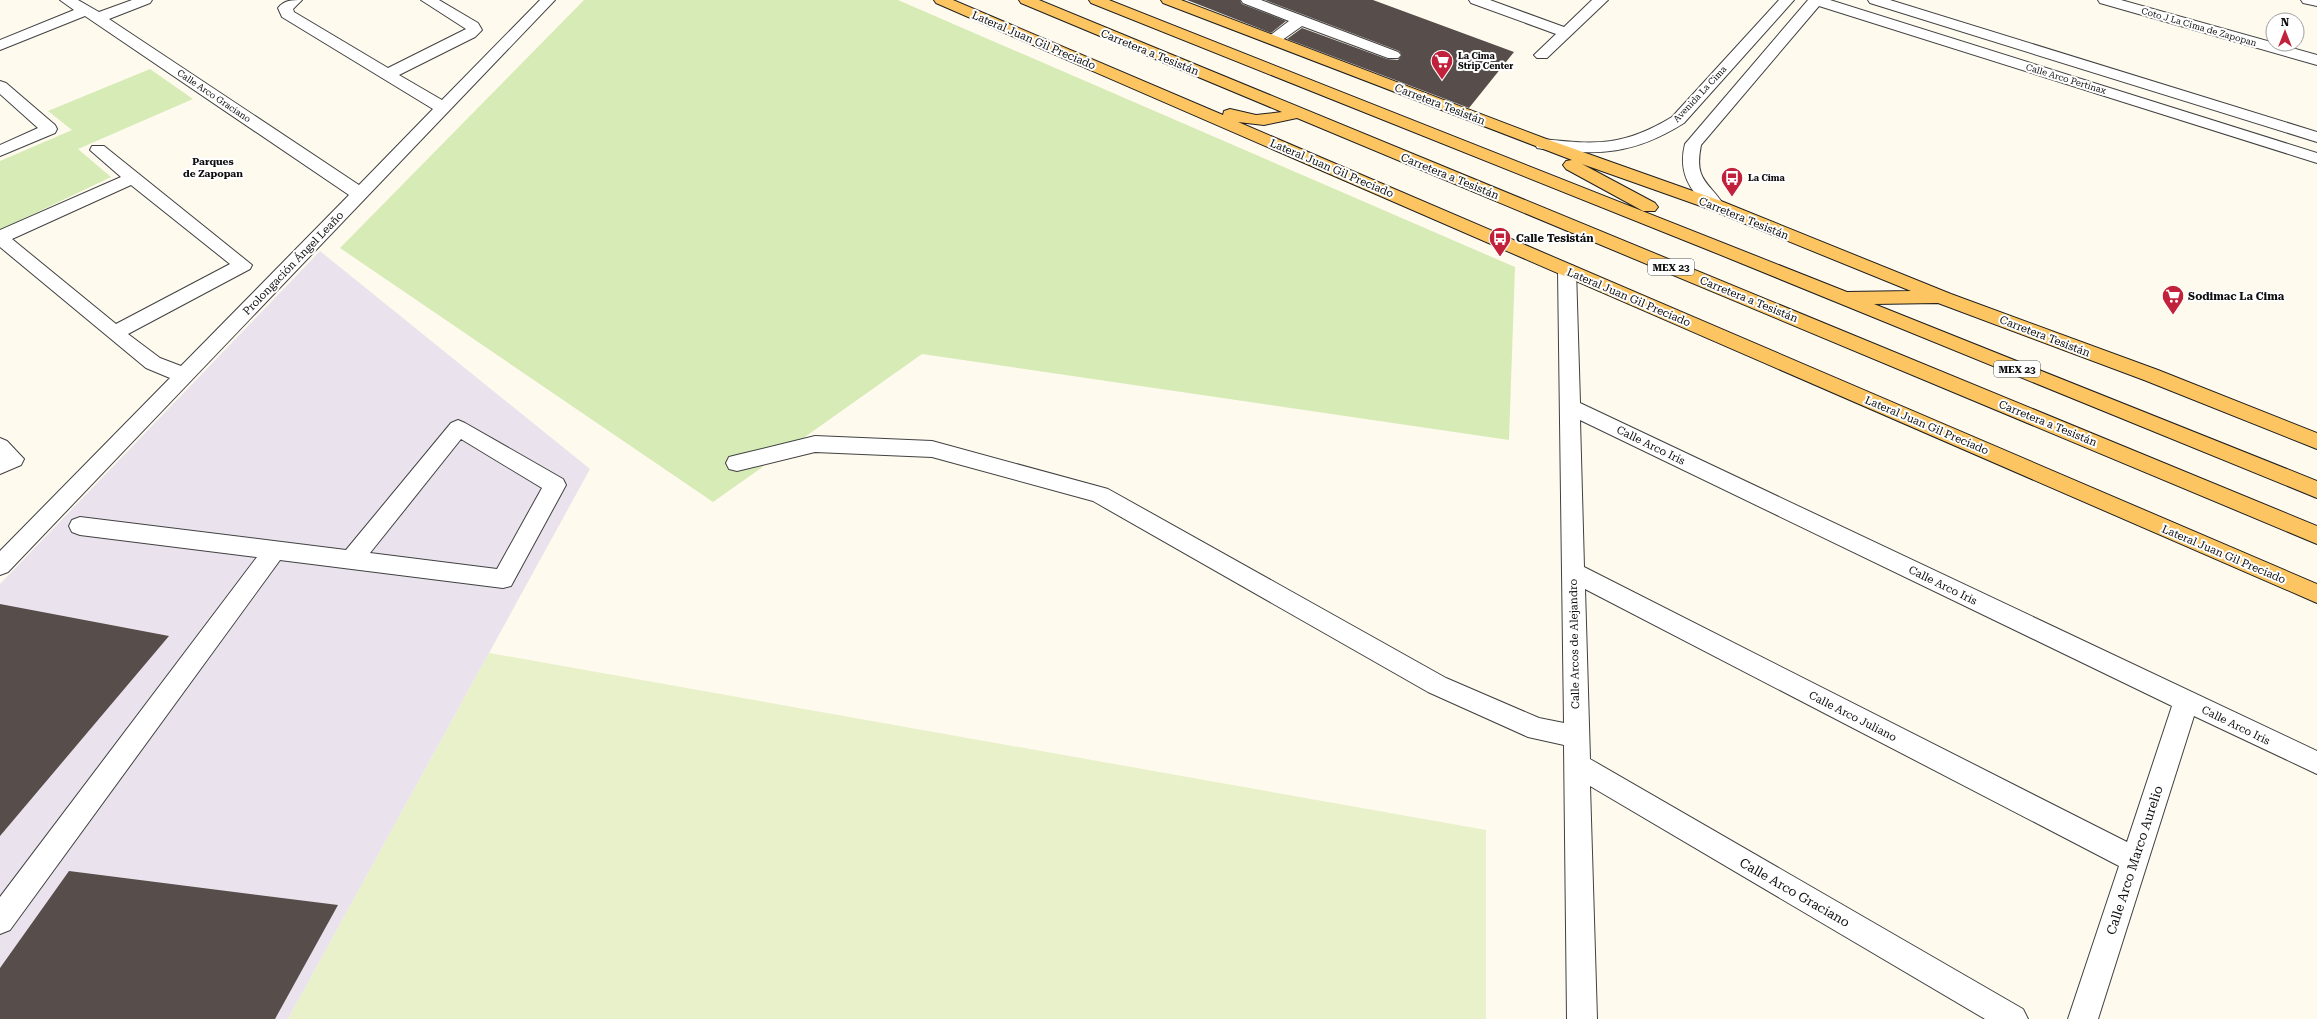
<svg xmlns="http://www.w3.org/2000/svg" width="2317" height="1019" font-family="'Roboto Serif',serif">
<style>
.industrial{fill:#eae2ed}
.green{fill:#d7ebb7}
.pitch{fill:#e8f1c9}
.building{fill:#574d4a}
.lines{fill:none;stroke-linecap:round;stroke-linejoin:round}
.minor-casing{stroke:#414141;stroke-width:2}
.major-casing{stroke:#1f1f1f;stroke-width:2}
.minor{fill:#fff;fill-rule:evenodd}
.major{fill:#fcc561;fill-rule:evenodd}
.labels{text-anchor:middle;stroke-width:4;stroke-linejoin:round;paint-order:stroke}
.far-street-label{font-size:9px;fill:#0e0e0e;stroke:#fff}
.far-poi-label{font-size:9px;font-weight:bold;fill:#0e0e0e;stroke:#fff;text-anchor:start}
.far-neighbourhood-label{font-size:10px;font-weight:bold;fill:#0e0e0e;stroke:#fff}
.shield{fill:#fff;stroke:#565656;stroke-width:1}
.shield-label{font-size:10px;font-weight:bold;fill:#0e0e0e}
.street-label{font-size:11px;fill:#0e0e0e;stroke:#fff}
.poi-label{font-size:11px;font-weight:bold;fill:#0e0e0e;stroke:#fff;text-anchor:start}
.near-street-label{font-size:13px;fill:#0e0e0e;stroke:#fff}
</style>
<rect width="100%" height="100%" fill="#fffaee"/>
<path class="industrial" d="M320,251L590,469L288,1019H0V584Z"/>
<path class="green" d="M584,0H898L1515,267L1509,440L922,354L713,502L340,248Z
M150,69L193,99L78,149L111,177L0,230V161L72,130L48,111Z"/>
<path class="pitch" d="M489,653L1486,830V1019H288Z"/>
<path class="building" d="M1187,0H1240L1242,4L1286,21L1271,33Z
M1265,0H1373L1514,52L1469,108L1287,39L1302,28L1387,59L1398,60L1402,55L1399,51Z
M0,604L169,636L0,836Z
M69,871L338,905L275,1019H0V968Z"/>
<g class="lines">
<g class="minor-casing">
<path id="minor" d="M60,0H78L99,12L132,0H152L150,3L109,19L359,185L433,109L282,17L278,8C284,0 292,0 302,0L293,9L294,12L388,68L466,29L421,0H439L478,23L482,30L475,37L399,75L442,100L540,0H555L8,572L0,575V551L170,378L146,368L0,247V230L121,177L90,150L92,146H104L252,265L250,269L128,334L160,358L181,366L349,195L85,16L0,50V40L74,10ZM131,185L230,264L116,324L12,239Z
M1241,0H1261L1398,52L1401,55L1398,58H1388L1302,26L1278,43H1268L1265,40L1268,37L1289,21L1243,3Z
M1469,0H1490L1564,27L1592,0H1608L1547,58H1537L1534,55L1556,34L1471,3Z
M1779,0H1794L1684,123C1635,154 1599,156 1543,149L1537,148L1535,144L1537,140L1543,139C1597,145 1624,146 1672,117Z
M1808,0H1830L2317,153V163L1819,6L1701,145C1694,180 1707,180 1724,205L1721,209H1709C1689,189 1678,172 1685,144Z
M1868,0H1890L2317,132V142L1870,3Z
M2098,0H2121L2317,55V65L2100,3Z
M2301,0H2317V6L2303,3Z
M0,81L6,83L55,125L57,129L55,133L0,156V145L38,128L0,94Z
M1567,264L1574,266L1576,270L1580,403L2317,751V774L2194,716L2098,1019H2068L2119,866L1585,589L1590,759L2023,1009L2028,1019H1985L1590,786L1597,1019H1567L1564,745L1528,737L1428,692L1093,501L932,457L815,452L737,471L729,469L726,463L729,457L737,455L815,436L932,441L1108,489L1446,678L1539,718L1564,723L1558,270L1560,266ZM1580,420L2172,706L2127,842L1584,567Z
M458,420L465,423L563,479L566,485L511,586L503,588L280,560L10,930L0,934V897L257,557L80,535L72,532L69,526L72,520L80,517L346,550L451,423ZM461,439L542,488L497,569L370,553Z
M0,438L7,441L24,459L21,465L0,474Z"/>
</g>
<g class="major-casing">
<path id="major" d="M934,0H953L1223,115L1224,111L1230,109L1256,115L1282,112L1021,3L1019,0H1039L2317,526V544L1297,118L1264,125L1238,122L2317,584V603L936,3Z
M1089,0H1109L1847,292L1911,291L1709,209L1582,164L1655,203L1658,207L1655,211H1643L1566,169L1563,165L1566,161L1572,160L1163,3L1161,0H1181L1549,140L1721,201L1951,294L2158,370L2317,433V449L2144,380L1938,303L1874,304L2317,481V498L1711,251L1091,3Z"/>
</g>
<use href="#minor" class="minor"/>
<use href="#major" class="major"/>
</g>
<defs>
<g id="supermarket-pin" transform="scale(1.15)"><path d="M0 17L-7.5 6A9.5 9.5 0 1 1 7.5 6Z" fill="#c2213b" stroke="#fff"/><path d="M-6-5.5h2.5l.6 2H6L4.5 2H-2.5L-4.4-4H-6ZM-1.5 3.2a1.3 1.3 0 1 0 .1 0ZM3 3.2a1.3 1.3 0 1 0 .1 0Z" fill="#fff"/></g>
<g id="bus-pin" transform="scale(1.15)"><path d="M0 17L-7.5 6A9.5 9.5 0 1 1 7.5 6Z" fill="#c2213b" stroke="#fff"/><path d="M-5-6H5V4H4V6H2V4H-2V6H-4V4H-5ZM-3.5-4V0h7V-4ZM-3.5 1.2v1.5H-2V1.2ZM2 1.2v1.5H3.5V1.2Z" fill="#fff"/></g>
</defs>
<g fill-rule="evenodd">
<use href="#supermarket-pin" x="1442" y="61"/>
<use href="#bus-pin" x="1732" y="178"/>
<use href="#bus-pin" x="1500" y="238"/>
<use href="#supermarket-pin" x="2173" y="296"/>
</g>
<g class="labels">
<g class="far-street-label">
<text transform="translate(2199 27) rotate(16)" y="3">Coto J La Cima de Zapopan</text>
<text transform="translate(2066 79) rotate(17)" y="3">Calle Arco Pertinax</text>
<text transform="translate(1700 94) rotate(-47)" y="3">Avenida La Cima</text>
<text transform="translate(214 96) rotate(34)" y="3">Calle Arco Graciano</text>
</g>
<g class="far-poi-label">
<text x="1458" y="59">La Cima<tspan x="1458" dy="10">Strip Center</tspan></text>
<text x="1748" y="181">La Cima</text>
</g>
<g class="far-neighbourhood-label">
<text x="213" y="165">Parques<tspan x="213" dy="12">de Zapopan</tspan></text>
</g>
<g class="shield">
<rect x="1648" y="259" width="46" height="16" rx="3"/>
<rect x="1994" y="361" width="46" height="16" rx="3"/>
</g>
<g class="shield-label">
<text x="1671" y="271">MEX 23</text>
<text x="2017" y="373">MEX 23</text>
</g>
<g class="street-label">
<text transform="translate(1034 40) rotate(23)" y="4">Lateral Juan Gil Preciado</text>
<text transform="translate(1150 52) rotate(22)" y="4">Carretera a Tesistán</text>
<text transform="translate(1440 104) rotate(21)" y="4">Carretera Tesistán</text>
<text transform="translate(1332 168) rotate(23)" y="4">Lateral Juan Gil Preciado</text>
<text transform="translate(1450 176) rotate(22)" y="4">Carretera a Tesistán</text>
<text transform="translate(1744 218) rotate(22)" y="4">Carretera Tesistán</text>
<text transform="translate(293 263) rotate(-46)" y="4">Prolongación Ángel Leaño</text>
<text transform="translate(1629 297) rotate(23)" y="4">Lateral Juan Gil Preciado</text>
<text transform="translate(1749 299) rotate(22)" y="4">Carretera a Tesistán</text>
<text transform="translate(2045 336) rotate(21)" y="4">Carretera Tesistán</text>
<text transform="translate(2048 423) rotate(22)" y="4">Carretera a Tesistán</text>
<text transform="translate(1927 425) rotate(23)" y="4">Lateral Juan Gil Preciado</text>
<text transform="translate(1651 445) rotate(26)" y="4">Calle Arco Iris</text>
<text transform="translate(2224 554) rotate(23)" y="4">Lateral Juan Gil Preciado</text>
<text transform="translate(1943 585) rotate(26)" y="4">Calle Arco Iris</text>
<text transform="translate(1574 644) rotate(-91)" y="4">Calle Arcos de Alejandro</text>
<text transform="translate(1853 716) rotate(27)" y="4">Calle Arco Juliano</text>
<text transform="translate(2236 725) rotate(26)" y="4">Calle Arco Iris</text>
</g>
<g class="poi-label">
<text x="1516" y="242">Calle Tesistán</text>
<text x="2188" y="300">Sodimac La Cima</text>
</g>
<g class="near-street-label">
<text transform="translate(2134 860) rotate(-72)" y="5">Calle Arco Marco Aurelio</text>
<text transform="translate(1795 892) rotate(30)" y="5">Calle Arco Graciano</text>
</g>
</g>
<g transform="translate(2285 32)"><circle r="19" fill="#ffffff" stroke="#9f9f9f"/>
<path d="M0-3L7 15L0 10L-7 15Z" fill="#c2213b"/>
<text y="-6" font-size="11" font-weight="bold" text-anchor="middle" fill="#0e0e0e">N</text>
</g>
</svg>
